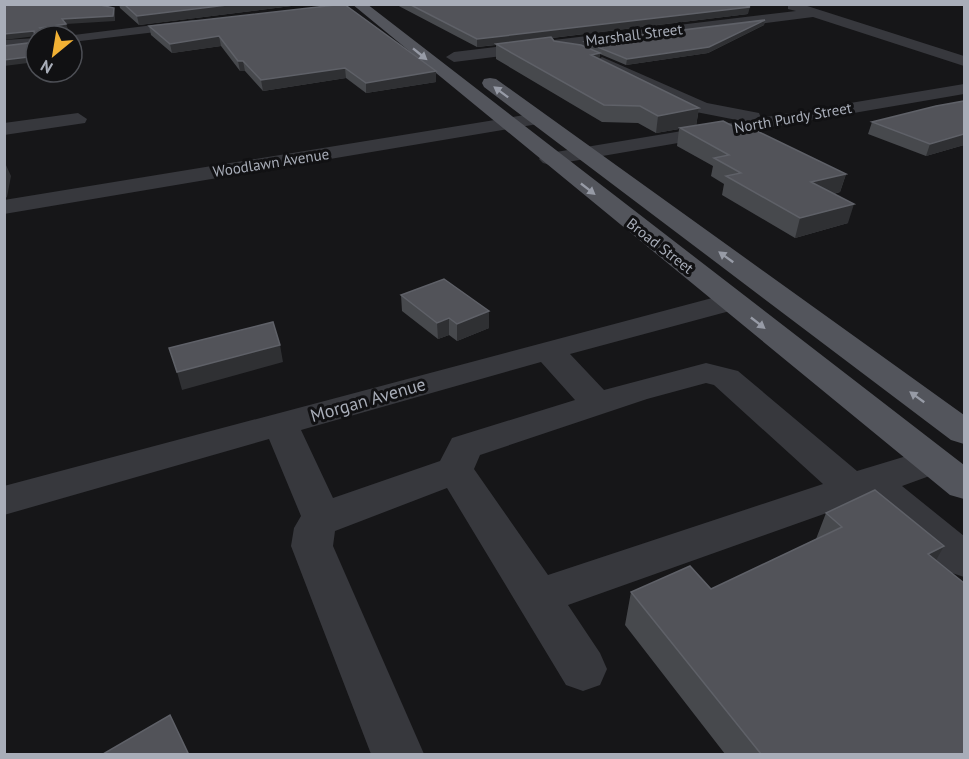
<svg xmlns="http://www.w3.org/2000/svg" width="969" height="759" font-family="'PT Sans',sans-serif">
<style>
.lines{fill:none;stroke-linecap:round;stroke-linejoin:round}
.minor{fill:#37383d;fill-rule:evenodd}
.major{fill:#53555c;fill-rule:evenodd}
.wall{fill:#47494d}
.shaded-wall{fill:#2f3033}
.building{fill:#525359;stroke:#5f6168;stroke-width:1.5}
.oneway{fill:#979ba6}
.labels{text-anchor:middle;stroke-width:6;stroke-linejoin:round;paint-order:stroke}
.far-street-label{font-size:15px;fill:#a8adb8;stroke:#111113}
.street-label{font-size:18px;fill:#a8adb8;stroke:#111113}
</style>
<rect width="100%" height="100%" fill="#161618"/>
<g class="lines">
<path class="minor" d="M788,4H801L964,56V66L813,17L454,62L446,57L454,52L796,11L788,9Z
M193,20L198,21V27L72,42V36H66Z
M36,38V46L4,49V40Z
M602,57L707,103L759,113L761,118L964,84V94L550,165L543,163L539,159L543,155L550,153L742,121L696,112L596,65L594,62Z
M78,113L87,119L85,123L4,135V123Z
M537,113L544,115L546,119L544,123L4,214V200Z
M731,293L741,296L745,302L741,308L570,354L604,390L706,363L738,371L857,471L933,448L946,452L952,461L946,470L902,486L964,536V577L949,572L866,499L568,605L600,653L607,669L600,685L583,691L566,685L447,488L335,531L333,546L424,754H371L291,546L294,528L301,516L269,439L4,515V486ZM541,362L575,400L452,438L440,461L333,498L301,430ZM706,383L714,385L823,484L548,575L474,469L480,455L647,399Z"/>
<path class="major" d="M352,4H367L964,465V499L950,495Z
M490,78L496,79L964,415V444L951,440L484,87L482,83L484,79Z"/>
</g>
<path class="wall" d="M119,4H307L139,25L120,8Z
M395,4H742L748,14L552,38L554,41L584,47L585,42L765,20L764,25L708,53L626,65L600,54L599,59L699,108L696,126L746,133L846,174L840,192L834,194L848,223L795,238L722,195L724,184L711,176L713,166L677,146L679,129L656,133L638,123L602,122L496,59V45L477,47Z
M149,26L436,71V82L366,93L346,78L263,91L245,71H240L221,46L172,53L151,35Z
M964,101V145L926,156L868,134L872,122Z
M401,295L489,311V328L457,341L449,335L438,339L402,311Z
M826,513L936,560L964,754H725L625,625L631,592L711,589L816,539Z"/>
<path class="shaded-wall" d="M235,4H307L139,25L137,16Z
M750,7L748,14L477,47V39Z
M114,8L115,13V21L66,24L68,29L41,33L40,28L62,19Z
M765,20L764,25L708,53L626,65L627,59Z
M34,31L36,36L4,40V34Z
M219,36L221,46L172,53L170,44Z
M600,53L598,69L591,55Z
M36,56V62L4,66V60Z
M238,61H243L245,71H240Z
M345,68L346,78L263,91L261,80Z
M436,71V82L366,93V83Z
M699,108L696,126L656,133L658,116Z
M964,134V145L926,156L930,144Z
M5,163L11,176L7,197L4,199Z
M846,174L840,192L805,201L811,182Z
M854,204L848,223L795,238L800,218Z
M489,311V328L457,341V324Z
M449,318V335L438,339L437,323Z
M280,345L283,362L182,390L177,372Z
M944,546L926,578L928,554Z"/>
<path class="building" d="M4,4H96L114,8L113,16L62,19L66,24L40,28L51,36H36V56L4,60V46L36,42L34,31L4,34Z
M124,4H235L137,16Z
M344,4L436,71L366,83L345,68L261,80L243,61H238L219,36L170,44L149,26Z
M409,4H742L750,7L477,39Z
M765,20L709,47L627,59L585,42Z
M551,37L554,41L581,45L600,53L591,55L699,108L658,116L640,106L604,105L496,44Z
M964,101V134L930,144L872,122L936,106Z
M723,121L746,133L757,131L846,174L811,182L854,204L800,218L726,176L741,173L714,158L729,155L680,128Z
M444,279L489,311L457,324L449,318L437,323L401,295Z
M273,322L280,345L177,372L169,348Z
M875,490L944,546L928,554L964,583V754H761L631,592L690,566L711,589L842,527L826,513Z
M170,715L188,753L186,754H103Z"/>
<defs><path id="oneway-solid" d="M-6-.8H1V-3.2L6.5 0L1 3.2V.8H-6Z" transform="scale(1.5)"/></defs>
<g class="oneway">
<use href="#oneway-solid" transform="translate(420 54) rotate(39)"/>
<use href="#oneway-solid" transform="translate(501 92) rotate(-143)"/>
<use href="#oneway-solid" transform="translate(588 189) rotate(38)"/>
<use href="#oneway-solid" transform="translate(726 257) rotate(-144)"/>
<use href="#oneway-solid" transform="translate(758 323) rotate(38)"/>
<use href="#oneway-solid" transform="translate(917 397) rotate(-144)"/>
</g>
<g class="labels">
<g class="far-street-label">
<text transform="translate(634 35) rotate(-7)" y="5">Marshall Street</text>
<text transform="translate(793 118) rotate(-10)" y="5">North Purdy Street</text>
<text transform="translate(271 163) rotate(-9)" y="5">Woodlawn Avenue</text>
<text transform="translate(660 246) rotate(38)" y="5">Broad Street</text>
</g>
<g class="street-label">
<text transform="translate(368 400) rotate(-16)" y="6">Morgan Avenue</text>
</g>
</g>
<rect width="969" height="759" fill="none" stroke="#a8adb8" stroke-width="12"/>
<g transform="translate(54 54) rotate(210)"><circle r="28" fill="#111113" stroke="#4d4f55" stroke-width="1.5"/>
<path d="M0-4.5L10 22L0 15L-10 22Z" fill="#f2b134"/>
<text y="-9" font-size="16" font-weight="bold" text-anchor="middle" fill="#a8adb8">N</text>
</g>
</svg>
